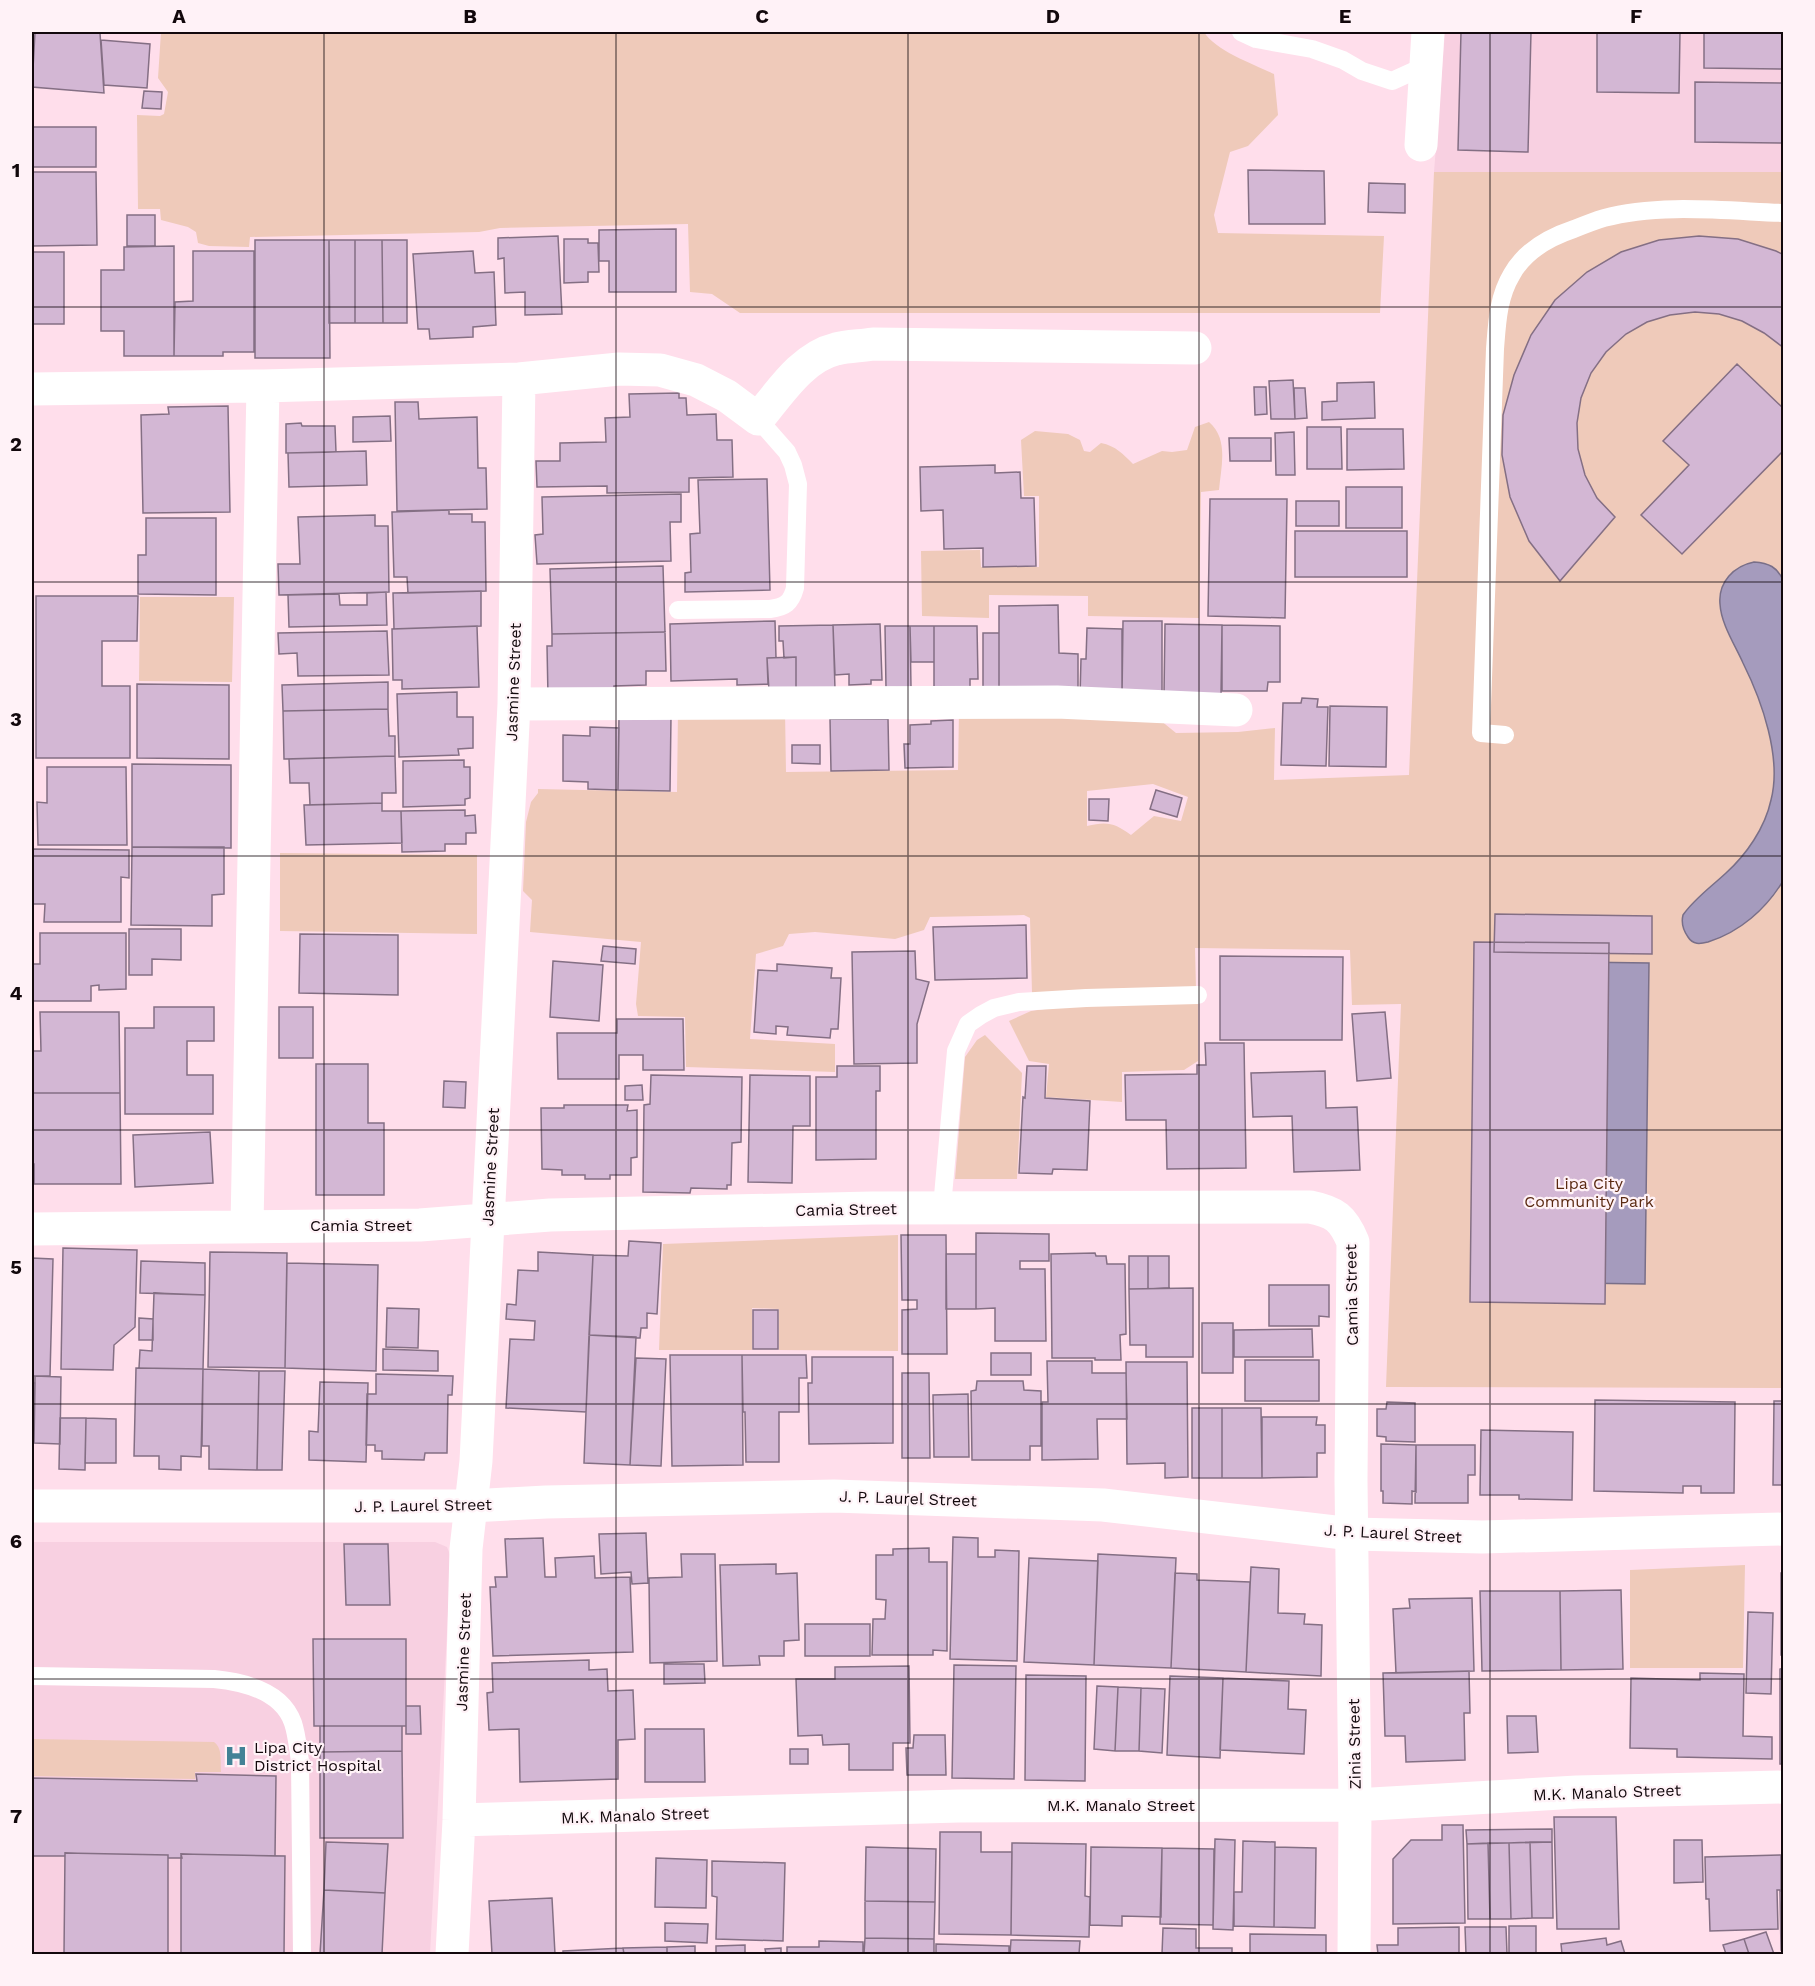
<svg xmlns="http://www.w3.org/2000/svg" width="1815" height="1986" font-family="'Work Sans',sans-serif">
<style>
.built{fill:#f8d0e1}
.green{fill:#efcaba;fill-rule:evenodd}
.water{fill:#a59bbd;stroke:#796f88;stroke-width:1.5}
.building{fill:#d3b7d4;stroke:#846f84;stroke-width:1.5}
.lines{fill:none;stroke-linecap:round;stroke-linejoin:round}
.lane{stroke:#fff;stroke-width:18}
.street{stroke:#fff;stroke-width:33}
.secondary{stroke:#fff;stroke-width:33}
.grid{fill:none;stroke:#12080c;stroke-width:1.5;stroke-opacity:0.55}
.labels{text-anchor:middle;stroke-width:4.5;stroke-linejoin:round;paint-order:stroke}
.street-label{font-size:16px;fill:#12080c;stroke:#fff2f7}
.park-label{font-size:16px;fill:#5a2911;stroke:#fff2f7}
.poi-label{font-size:16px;fill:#12080c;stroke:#fff2f7;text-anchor:start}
.neatline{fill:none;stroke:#12080c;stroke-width:2}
.grid-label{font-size:20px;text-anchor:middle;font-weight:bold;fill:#12080c}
</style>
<rect width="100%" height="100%" fill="#ffdeeb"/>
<path class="built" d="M1445,32H1783V172H1434Z
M32,1542H435L447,1547L451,1557L430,1954H32Z"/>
<path class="green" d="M161,32H1204C1216,51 1253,64 1274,74L1278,115L1248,146L1230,152L1214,215L1218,233L1384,236L1380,313H740L712,294L690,292L688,224L500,228L479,232L250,237L249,247L209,246L198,243L196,232L188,227L161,220L160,209H138L137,115L160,116L164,114L168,92L158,78Z
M1434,172H1783V1388L1386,1387L1401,1004L1352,1005L1350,950L1195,948L1196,989L1032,993L1030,918L1024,915L930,917L924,930L895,939L815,932L789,934L783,946L756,954L750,1039L835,1044V1072L686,1067L685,1017L638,1016L636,1004L641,942L530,932L532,900L523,891L526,822L531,802L538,793V789L677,792L678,711H785L786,772L958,770L959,711L1160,720L1176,733L1238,732L1275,728L1274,780L1409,775ZM1153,784L1188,797L1181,821L1154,816L1131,835C1115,823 1107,821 1087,826V791Z
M1209,422C1229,439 1221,467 1219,490L1201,492L1199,618L1088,616V596L989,595V618L922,616L921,551L980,550L981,567H1039V496H1024L1021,440L1035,431L1068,434L1080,440L1084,451L1090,452L1101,443C1116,446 1123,454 1133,464L1162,451L1172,452L1187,450L1195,427Z
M140,597H234L232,682L139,681Z
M280,853L477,855V934L280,931Z
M1198,1000V1061L1184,1070L1122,1072V1102L1046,1097L1049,1064L1029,1061L1009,1021L1031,1011L1066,1006Z
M985,1035L1022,1073L1017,1179H955L965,1057L977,1040Z
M898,1235V1351L779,1350V1309L752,1308V1350H659L663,1244Z
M1745,1565L1743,1668H1630V1570Z
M32,1739L214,1742C223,1748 220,1762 221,1772H195V1779L32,1776Z"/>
<path class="water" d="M1754,562C1769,563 1777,567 1783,580V881C1766,909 1740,932 1708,942C1700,944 1693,945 1688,937C1683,930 1681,923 1683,915C1694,899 1711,887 1726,873C1746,855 1765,828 1771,800C1782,758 1762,701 1743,663C1735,645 1721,624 1720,604C1718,582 1734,566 1754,562Z
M1502,961L1649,963L1645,1284L1498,1282Z"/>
<path class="building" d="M35,32L100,33L104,93L32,87Z
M1461,32H1531L1528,152L1458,150Z
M1597,32H1680L1679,93L1597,92Z
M1704,32H1784V69L1704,68Z
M101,40L150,44L147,88L104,85Z
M1695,82L1784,83V143L1695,142Z
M144,91L162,92L161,109L142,108Z
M32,127H96V167H32Z
M1248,170L1324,171L1325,224H1249Z
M32,172H96L97,245L32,246Z
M1369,183L1405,184V213L1368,212Z
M127,215H155V246H127Z
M676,229V292H609V261H599V230Z
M558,236L562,314L525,315V292L505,293L504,258L498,259V238Z
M1699,236L1738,239L1776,251L1784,255V348L1764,333L1742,321L1719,314L1695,312L1670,315L1647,322L1626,334L1606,352L1591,373L1581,398L1577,423L1578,449L1585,475L1597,498L1615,517L1560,581L1529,541L1510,497L1502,455L1503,415L1514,375L1531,335L1555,300L1587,272L1621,252L1659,240Z
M564,239H588V243H598L599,272H588V282L564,283Z
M255,240H329L330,358H255Z
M329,240H355V323H329Z
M355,240H382L383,323H355Z
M382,240H407V323H383Z
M174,246V356H124V331H101V270H124V247Z
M193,251H254V352H223V356H174L175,302L193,301Z
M473,251L475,273L494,272L496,325L473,327V337L430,339L429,329H418L413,254Z
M32,252H64V324H32Z
M1737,364L1784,409V450L1682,554L1641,515L1689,465L1663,441Z
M1293,380L1295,419H1271L1269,381Z
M1374,382L1375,418L1322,420V402L1337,401V383Z
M1254,387H1266L1267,414L1255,415Z
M1294,388H1305L1307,418L1295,419Z
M679,393V398H686L687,415L716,414L717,440H732L733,477L689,478V492L607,493V486L537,487L536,461H560V443L606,442L605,418L630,417L629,394Z
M395,402H418L419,419L477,417L478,468H486L487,509L397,511Z
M228,406L230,512L143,513L141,415L169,414L168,407Z
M390,416L391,441L353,442V417Z
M301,423L302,426H335L336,452L286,453V424Z
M1307,427H1341L1342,469H1307Z
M1347,429H1403L1404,469L1347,470Z
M1294,432L1295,475H1276L1275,433Z
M1229,438H1271V461H1230Z
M366,451L367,485L289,487L288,453Z
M995,465V473L1020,472L1021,498H1034L1036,566L983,567V548L944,549L943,510L921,511L920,467Z
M767,479L770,590L685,592V573L691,572L690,534L700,533L698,480Z
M1346,487H1402V528H1346Z
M681,494V522H670L671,561L537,564L535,535L543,534L542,497Z
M1210,499H1287L1285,618L1208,616Z
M1296,501H1339V526H1296Z
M449,510V514H472V522H485L486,591L408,593L407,577H394L392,512Z
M375,515V526H388L389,592L279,595L278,564H300L298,517Z
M146,518H216V595L138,594V555H146Z
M1295,531H1407V577H1295Z
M663,566L665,632L552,634L550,569Z
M481,591V626L394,629L393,593Z
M386,592L387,625L289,627L288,595L339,594L340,605H367V593Z
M36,596H138L137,641H102V686H130V758H36Z
M1058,605L1059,653L1078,654V691H999V606Z
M775,621L776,658H767L768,684L737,685V679L671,681L670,624Z
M1123,621H1162V698H1122Z
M880,624L882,680H871V684L849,685V674L835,675L833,625Z
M1165,624L1222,625L1221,695H1164Z
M833,625L835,689L796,691V657L784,658L783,641H779V626Z
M1222,625L1280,626V682H1268L1267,691H1222Z
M477,626L479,687L402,689V680H393L392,629Z
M885,626H910L911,687L886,688Z
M910,626H934V662H911Z
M934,626H977L978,679H970V694H934Z
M1087,628L1122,629V698L1080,697L1081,659H1086Z
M387,631L389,675L298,676L297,653L279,654L278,633Z
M665,632L666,671H646V685L614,686V695L548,696L547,646H552V634Z
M983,633H999V691H983Z
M796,657V691H769L767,658Z
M388,682V709L283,711L282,685Z
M137,684L229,685V759L137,758Z
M457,692V717H473V748L458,749L459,755L399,757L397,694Z
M1302,698L1318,699L1317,707H1328L1326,766L1281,765L1283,703H1301Z
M1330,706L1387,707L1386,767L1329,766Z
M388,709L389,736H395V756L284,759L283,711Z
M619,715L671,716L670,791L618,790Z
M830,719H888L889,770L831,771Z
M953,720V767L905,768L904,744H910V725L931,724V721Z
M590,727L619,728L618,790L588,789V782L563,781V735L590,736Z
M792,745H820V764L792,763Z
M395,756L396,793H382V803L310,805L309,783H290L289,759Z
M464,760V767H470V798L465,799V805L403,807V761Z
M132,764L231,765V848L132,847Z
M47,767H126L127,845H38L37,802L47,803Z
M1156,790L1182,798L1177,817L1150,809Z
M1089,799H1109L1108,821L1089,820Z
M382,803V811H401L402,843L306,845L304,805Z
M465,810V816L475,815L476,833H466V844H445V851L402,852L401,811Z
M132,847H224V894L212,895V926L131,925Z
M32,849L129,850V878L121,877V922H44L45,904H32Z
M1495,914L1652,916V954L1494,952Z
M1026,925L1027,978L935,980L933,927Z
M129,929H181V960L152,959V975H129Z
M40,933H126V989L99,990V985L91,986V1001H32V964H40Z
M300,934L398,935V995L299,993Z
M1474,942L1609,943L1605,1304L1470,1302Z
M603,946L636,949L635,964L601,961Z
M915,951L916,979L929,982L917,1024V1063L854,1064L852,952Z
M1220,956L1343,957L1342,1040H1220Z
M553,961L603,965L599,1021L550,1017Z
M777,964L832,968L831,978H841L838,1029H831L830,1038L787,1035L788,1027L776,1026V1034L754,1032L758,970L777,971Z
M154,1007H214V1041H187V1075H213V1114H125V1028H154Z
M279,1007H313V1058H279Z
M40,1012H119L120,1093H32V1051H41Z
M1385,1012L1391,1078L1357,1081L1352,1014Z
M617,1019H683L684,1070H643V1055H619V1079H558L557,1033H617Z
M1205,1043H1244L1246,1168L1167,1169L1166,1120H1126L1125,1075L1197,1074V1065H1206Z
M316,1064H368V1123H384V1195H316Z
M837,1066H880V1091H876V1159L816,1160V1077H837Z
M1027,1066H1046L1045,1098L1090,1101L1087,1170L1053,1169L1052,1174L1019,1173L1023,1097L1025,1098Z
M1325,1071L1326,1108L1357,1107L1360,1170L1294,1172L1292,1116L1253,1117L1251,1073Z
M651,1075L742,1077L741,1142L732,1143L731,1185H727V1189L691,1188L690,1193L643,1192L644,1105L650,1104Z
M750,1075L810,1076V1126H793L792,1183L748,1182Z
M444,1081L466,1082L465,1108L443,1107Z
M642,1085L643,1100H625V1086Z
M32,1093H120L121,1184H34V1164H32Z
M564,1105H628L627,1111L637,1110V1157L631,1158V1175H610V1179H585V1175H562V1170L542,1169L541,1108H564Z
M210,1132L213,1183L135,1187L133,1135Z
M976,1233L1049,1234V1261H1020V1269H1045L1046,1341H995V1308L976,1309Z
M901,1235H946L947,1354H902V1310L917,1309V1300H902Z
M629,1241L661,1243L657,1314L647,1313V1328H641L640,1338L589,1335L593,1255L628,1256Z
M63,1248L137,1250L135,1327L114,1345L113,1370L61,1369Z
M210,1252L287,1253L285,1368L208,1367Z
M538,1252L593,1255L586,1412L506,1408L510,1339L534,1340L535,1321L506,1319L507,1304L516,1305L518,1270L538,1271Z
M1095,1253L1096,1256H1106L1107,1264H1125L1126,1334L1120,1335L1121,1360H1095V1358H1052L1051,1254Z
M946,1254H976V1309H946Z
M1129,1256H1148V1289H1129Z
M1148,1256H1169V1288L1148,1289Z
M32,1258L53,1259L50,1376H32Z
M141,1261L205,1263V1295L140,1293Z
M287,1263L378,1265L376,1371L285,1368Z
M1269,1285H1329V1317L1319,1316V1326H1269Z
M1193,1288V1357H1146V1345H1130L1129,1289Z
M154,1293L205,1295L203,1369L139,1368L140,1350L152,1351Z
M387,1308L419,1309L418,1348L386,1347Z
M753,1310H778V1349H753Z
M139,1318L153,1319V1340H139Z
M1202,1323H1233V1373H1202Z
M1312,1329L1313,1357H1234V1330Z
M589,1335L636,1337L630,1465L584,1463Z
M383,1349L438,1351V1371L383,1370Z
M991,1353H1031V1375H991Z
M670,1355H742L743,1465L672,1466Z
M742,1355H806L807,1378H799V1412H779V1462H746L745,1412H743Z
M812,1357H893V1443L809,1444L808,1383H812Z
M636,1358L666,1359L661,1466L630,1465Z
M1245,1360H1319V1401H1245Z
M1047,1361H1092V1373H1126L1127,1419H1097L1098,1459L1042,1460V1402H1048Z
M1126,1362H1187L1188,1477L1165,1478V1463L1127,1464Z
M136,1368L203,1369L201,1457L181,1456V1470L159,1469V1456H134Z
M203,1369L259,1371L257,1470L209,1469V1446H202Z
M259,1371H285L282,1470H257Z
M902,1373H929L930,1458H902Z
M376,1374L453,1376L452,1395H448L447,1453H425L424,1460L382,1459V1451H375V1445H366L367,1394H376Z
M35,1376L61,1377L60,1444L34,1443Z
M977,1381H1023L1024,1390L1041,1391V1446H1030V1460H972L971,1391L976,1390Z
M320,1382L368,1383L366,1462L309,1460V1431L318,1432Z
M32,1383H35L34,1443H32Z
M968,1394L969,1457H934L933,1395Z
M1595,1400L1735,1402L1734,1493H1701V1486H1683V1493L1594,1491Z
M1774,1401H1784V1485H1773Z
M1387,1402L1415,1403V1442L1386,1441V1437L1377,1436V1409H1386Z
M1192,1408H1222V1478H1192Z
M1222,1408H1261L1262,1478H1222Z
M1262,1417H1317L1316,1425H1325V1453H1317V1477L1262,1478Z
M60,1418H86L85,1470L59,1469Z
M86,1418L116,1419V1463H85Z
M1481,1430L1573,1432L1572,1500L1519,1499V1495H1480Z
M1381,1444L1416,1445V1492L1412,1491V1504L1383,1503V1491H1381Z
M1416,1445H1475V1475H1468V1503H1415Z
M646,1533L648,1583L632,1584L631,1572L601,1574L599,1534Z
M953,1537L978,1538V1557H995V1550L1019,1551L1017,1661L950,1659Z
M543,1538L545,1577H556L555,1558L594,1556L595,1578L630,1577L633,1652L493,1656L490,1587H496L495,1577H507L505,1539Z
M344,1544H388L390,1605H346Z
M929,1548V1562H947V1651L933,1650V1655H872L873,1619H885L886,1600L876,1599V1555H893V1549Z
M681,1554H715L717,1661L650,1663L649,1578L682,1577Z
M1098,1554L1176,1558L1171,1668L1094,1665Z
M1029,1558L1098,1561L1094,1665L1024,1662Z
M776,1564V1574L797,1573L799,1640L784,1641V1656H759L760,1665L723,1666L720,1565Z
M1251,1567L1279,1569L1278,1613L1305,1614L1304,1624L1322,1625L1321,1676L1246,1672Z
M1175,1573L1197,1574V1580L1250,1582L1246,1672L1171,1668Z
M1781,1573H1784V1655H1781Z
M1621,1590L1623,1669L1561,1670L1560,1591Z
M1480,1591H1560L1561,1670L1482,1671Z
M1472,1598L1474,1671L1396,1673L1393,1609L1410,1608L1409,1599Z
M1748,1612L1773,1613L1771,1694L1746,1693Z
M805,1624H870V1656H805Z
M313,1639H406V1726H314Z
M589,1660V1670L607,1669L608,1691L633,1690L635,1739L618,1740V1779L520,1782L519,1729L489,1730L487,1693L493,1692L492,1663Z
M664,1664H704L705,1683L664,1684Z
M954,1665L1016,1666L1014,1779L952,1778Z
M909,1666L910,1743H893V1770H849V1744L823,1745L822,1735L798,1736L796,1679H835V1667Z
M1784,1668V1764H1780V1669Z
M1469,1671L1470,1713H1464L1465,1760L1406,1762L1405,1736H1385L1383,1673Z
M1700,1673L1744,1674L1743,1736L1772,1737V1759L1677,1757V1749L1630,1748L1631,1678L1700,1680Z
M1026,1675L1086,1676L1085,1781L1025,1780Z
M1170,1676L1223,1678L1220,1758L1167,1755Z
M1223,1678L1289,1681L1288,1709L1306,1710L1304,1754L1220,1750Z
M1097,1686L1118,1687L1115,1751L1094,1749Z
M1118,1687L1141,1688L1139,1751H1115Z
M1141,1688L1165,1689L1162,1753L1139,1751Z
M406,1706H420L421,1734H406Z
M1507,1716H1536L1538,1752L1508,1753Z
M320,1726H402V1751L320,1752Z
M645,1729H704L705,1782H645Z
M914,1735H945L946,1775H907L906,1748H913Z
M790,1749H808V1764H790Z
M402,1751L403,1838H320V1752Z
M196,1774L276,1776L275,1856L181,1854L182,1858H168V1855L65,1853V1856H32V1778L197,1781Z
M1554,1817H1616L1619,1929H1557Z
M1442,1825H1463L1465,1923L1393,1924V1859L1411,1840H1442Z
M1552,1829V1842L1467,1844L1466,1830Z
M940,1832H981V1852H1012L1011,1935L939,1934Z
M1215,1839L1235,1840L1233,1930L1213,1929Z
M1674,1840H1702L1703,1882L1674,1883Z
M1243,1841L1275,1842L1274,1927L1234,1926V1892H1242Z
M326,1842L388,1844L385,1893L324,1890Z
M1530,1842H1552L1553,1918H1532Z
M1530,1842L1532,1918L1511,1919L1509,1843Z
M1012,1843L1086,1844L1085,1896L1090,1897L1089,1937L1011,1935Z
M1488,1843H1509L1511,1919H1490Z
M1488,1843L1490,1919H1468L1467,1844Z
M866,1847L936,1849L935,1902L865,1901Z
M1091,1847L1162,1848L1161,1917L1122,1916V1926L1090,1925Z
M1275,1847L1316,1848L1315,1928L1274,1927Z
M1162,1848L1214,1849L1213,1925L1160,1924Z
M65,1853L168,1855V1954H64Z
M181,1854L285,1856L284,1954H181Z
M1781,1855V1890H1777L1778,1929L1710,1931L1709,1899H1706L1705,1857Z
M656,1858L707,1860L706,1908L655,1907Z
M712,1861L785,1863L783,1941L716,1939L717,1897L712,1896Z
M324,1890L385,1893L382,1954H320Z
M1780,1891L1784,1892V1950H1781Z
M552,1898L555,1954H492L489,1901Z
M865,1901L935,1902L934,1939L865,1938Z
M665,1923L708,1924L707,1943L665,1941Z
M1509,1926H1536V1954H1509Z
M1459,1927V1954H1378L1377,1945H1398V1928Z
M1465,1927H1506L1507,1954H1466Z
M1163,1928L1196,1929V1948H1232V1954H1162Z
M1766,1932L1774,1954H1749L1744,1939Z
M1250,1934L1326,1935V1954H1250Z
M865,1938L934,1939V1954H864Z
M1606,1938L1607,1945L1621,1941L1625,1954H1562L1561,1944Z
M1744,1939L1749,1954H1726L1723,1945Z
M1011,1940L1080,1941L1079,1954H1010Z
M819,1941L863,1942V1954H787V1947H819Z
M936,1944L1009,1946V1954H936Z
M745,1945V1954H716V1946Z
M695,1946V1954H667V1947Z
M667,1947V1954H624L623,1948Z
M623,1948L624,1954H563V1951Z
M781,1948V1954H766L765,1949Z"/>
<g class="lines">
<path class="lane" d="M1241,32L1256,39L1312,49L1343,60L1362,71L1392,81L1425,66
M678,610L770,609C785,607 791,603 795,588L798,484L793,465L787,452L758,419
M1505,735L1481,733L1495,349C1497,323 1498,297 1512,274C1525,251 1550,237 1574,229C1584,225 1594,221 1604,218C1658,203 1728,211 1784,213
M942,1207L956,1051L968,1024L981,1015L994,1008L1019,1002L1086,998L1198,995
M32,1676L214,1679C244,1682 282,1691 293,1723C297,1735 298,1749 300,1761L302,1954"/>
<path class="street" d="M1421,145L1428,32
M32,389L263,386L519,379L619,369L660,370L696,380L727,396L758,419C779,394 802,357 836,349C847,346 861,346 873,344L1195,348
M514,704L1057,702L1236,710
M247,1226L263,386
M32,1229L420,1225L550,1215L872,1208L1310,1207C1335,1212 1343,1218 1353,1242L1351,1480L1355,1805L1354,1954
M459,1820L959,1806L1355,1805L1577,1792L1784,1787
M452,1954L459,1820L466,1549L476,1461L514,704L519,379"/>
<path class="secondary" d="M32,1506H470L546,1502L834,1496L1103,1505L1352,1534L1482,1537L1784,1529"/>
</g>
<path class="grid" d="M324,32V1954M616,32V1954M908,32V1954M1199,32V1954M1490,32V1954M32,307H1784M32,582H1784M32,856H1784M32,1130H1784M32,1404H1784M32,1679H1784"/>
<defs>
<g id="hospital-bare" transform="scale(1.8)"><path d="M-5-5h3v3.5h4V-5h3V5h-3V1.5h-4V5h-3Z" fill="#428296" stroke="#fff2f7" stroke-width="2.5" paint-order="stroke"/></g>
</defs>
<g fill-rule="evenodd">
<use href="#hospital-bare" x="236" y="1756"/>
</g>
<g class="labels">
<g class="street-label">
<text transform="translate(513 682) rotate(-88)" y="6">Jasmine Street</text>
<text transform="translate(490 1167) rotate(-87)" y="6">Jasmine Street</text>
<text transform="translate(846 1209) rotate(-1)" y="6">Camia Street</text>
<text x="361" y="1231">Camia Street</text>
<text transform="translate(1351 1295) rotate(-91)" y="6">Camia Street</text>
<text transform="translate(908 1498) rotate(2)" y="6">J. P. Laurel Street</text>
<text transform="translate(423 1505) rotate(-1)" y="6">J. P. Laurel Street</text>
<text transform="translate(1393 1533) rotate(3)" y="6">J. P. Laurel Street</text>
<text transform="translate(463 1652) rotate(-88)" y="6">Jasmine Street</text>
<text transform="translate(1354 1744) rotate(-91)" y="6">Zinia Street</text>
<text transform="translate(1607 1792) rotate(-2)" y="6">M.K. Manalo Street</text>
<text x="1121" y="1811">M.K. Manalo Street</text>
<text transform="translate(635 1815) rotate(-2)" y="6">M.K. Manalo Street</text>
</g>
<g class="park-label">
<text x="1589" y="1189">Lipa City<tspan x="1589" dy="18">Community Park</tspan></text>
</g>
<g class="poi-label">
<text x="254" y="1753">Lipa City<tspan x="254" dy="18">District Hospital</tspan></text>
</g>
</g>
<rect width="1815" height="1986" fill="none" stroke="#fff2f7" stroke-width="66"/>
<rect x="33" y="33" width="1749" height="1920" class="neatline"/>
<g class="grid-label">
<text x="179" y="23">A</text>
<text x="470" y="23">B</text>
<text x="762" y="23">C</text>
<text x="1053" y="23">D</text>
<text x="1345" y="23">E</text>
<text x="1636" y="23">F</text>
<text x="16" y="177">1</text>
<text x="16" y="451">2</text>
<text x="16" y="726">3</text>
<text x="16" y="1000">4</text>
<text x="16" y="1274">5</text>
<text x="16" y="1548">6</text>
<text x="16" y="1823">7</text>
</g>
</svg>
